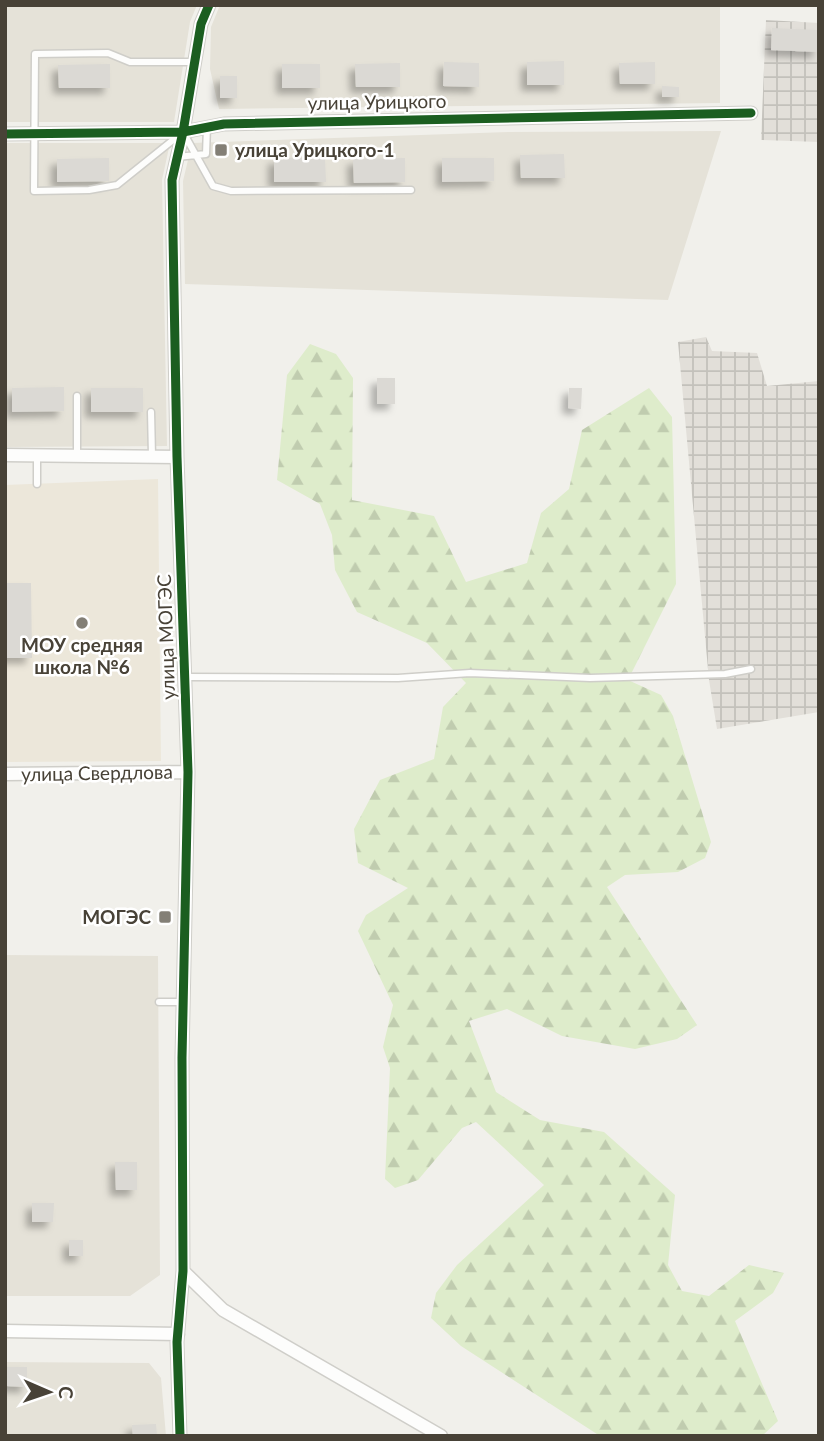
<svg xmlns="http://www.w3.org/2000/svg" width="824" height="1441" font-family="Lato,sans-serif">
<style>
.residential{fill:#e5e2d8}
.industrial{fill:url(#industrial-grid)}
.education{fill:#ece7da}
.forest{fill:url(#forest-firs)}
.building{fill:#dbd9d4;filter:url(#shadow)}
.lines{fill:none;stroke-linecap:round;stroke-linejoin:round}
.lane-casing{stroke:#cfcec9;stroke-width:9}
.street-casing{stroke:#cfcec9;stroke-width:15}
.lane{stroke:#fdfdfc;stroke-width:6}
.street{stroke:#fdfdfc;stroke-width:12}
.cycleway-casing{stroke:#fff;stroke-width:13}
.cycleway{stroke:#1b5e20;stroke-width:9}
.poi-dot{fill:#837f76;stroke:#fff;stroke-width:2.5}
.labels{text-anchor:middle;stroke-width:5;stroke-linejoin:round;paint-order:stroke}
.street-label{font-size:19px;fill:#484237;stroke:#fff}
.poi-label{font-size:19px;font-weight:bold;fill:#484237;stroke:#fff;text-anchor:start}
</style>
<defs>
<pattern id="industrial-grid" width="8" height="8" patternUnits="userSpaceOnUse" patternTransform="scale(1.75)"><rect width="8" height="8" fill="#e2dfd9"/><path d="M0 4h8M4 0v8" fill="none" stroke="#c3c1bb"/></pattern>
<pattern id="forest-firs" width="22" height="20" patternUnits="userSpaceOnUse" patternTransform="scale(1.75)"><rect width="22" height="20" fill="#deeccb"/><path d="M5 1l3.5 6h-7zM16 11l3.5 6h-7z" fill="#c0ccaf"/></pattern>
<filter id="shadow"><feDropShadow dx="-6" dy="6" stdDeviation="3.5" flood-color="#0004"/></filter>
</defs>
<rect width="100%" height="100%" fill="#f1f0eb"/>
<path class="residential" d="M5,5H197L190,22L174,122H5Z
M220,5H720V103L219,109L210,69L211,27Z
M721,131L668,300L185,284L183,181L192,143L508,132Z
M5,143H170L162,180L167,446L5,447Z
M5,955L158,956L160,1275L130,1296H5Z
M5,1362L149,1363L161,1378L166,1436H5Z"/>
<path class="industrial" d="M766,20L819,23V142L761,140Z
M706,337L712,351L757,353L767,386L819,381V712L717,729L709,680L678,342Z"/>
<path class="education" d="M158,479L161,761L5,762V485Z"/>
<path class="forest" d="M310,344L336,354L353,378L352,500L434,516L466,582L527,563L541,513L569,489L582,430L649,388L672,417L676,584L628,680L661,695L673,716L711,842L705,858L678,872L625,875L607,887L697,1025L677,1039L635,1049L562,1036L507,1009L469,1021L496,1092L540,1120L604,1132L675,1195L668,1265L682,1291L709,1296L749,1265L784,1273L773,1293L735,1321L778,1421L762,1436H600L461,1346L431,1318L436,1293L457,1265L544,1185L476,1122L462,1128L418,1180L395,1188L385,1179L390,1068L383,1047L393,1005L358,931L366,915L408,888L358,863L354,829L380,780L434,759L443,707L466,683L427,643L357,612L335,570L332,535L320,504L277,480L287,375Z"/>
<path class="building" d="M772,28L819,30V52L771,50Z
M564,61V85H527V62Z
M444,62L479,63V87L443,86Z
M655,62V84H620L619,63Z
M400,63V87H356L355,64Z
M110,64V88H59L58,65Z
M282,64H320V88H282Z
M220,76H237V98H220Z
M662,86L679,87V97H662Z
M564,154L565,178H521L520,155Z
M109,158V181L57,182V159Z
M274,158H325L326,182H274Z
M405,158V182L354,183L353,159Z
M442,158H494V181L442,182Z
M377,378H395V404H377Z
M64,387V411L12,412V388Z
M91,388H143V412H91Z
M569,388H582L581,409L568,408Z
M5,583H31L32,658H5Z
M115,1162H137V1190H116Z
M32,1203H54L53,1222H32Z
M69,1240H83V1256H69Z
M7,1367H27V1387L7,1386Z
M156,1424L157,1436H133L132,1425Z"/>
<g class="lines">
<g class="lane-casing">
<path id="lane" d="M195,62H130L108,53L35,54L34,191L89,190L117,185L183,132L213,186L231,191L411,190
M177,157L206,154L207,127
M77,396V456
M151,412L152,456
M37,484V455
M184,677L398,678L470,673L590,678L725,674L751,669
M159,1002H183"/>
</g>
<g class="street-casing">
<path id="street" d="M5,134L183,132L224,124L751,113
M5,455L177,457
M5,774L188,772
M183,1271L223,1310L441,1436
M5,1331L178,1334
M180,1436L177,1342L183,1271L182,1058L188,772L177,457L172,180L183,132L201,24L209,5"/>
</g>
<use href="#lane" class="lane"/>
<use href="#street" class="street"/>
<g class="cycleway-casing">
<path id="cycleway" d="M5,134L183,132L224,124L751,113
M180,1436L177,1342L183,1271L182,1058L188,772L177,457L172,180L183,132L201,24L209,5"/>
</g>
<use href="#cycleway" class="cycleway"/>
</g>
<g class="poi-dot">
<rect x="214" y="143" width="14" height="14" rx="3.5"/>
<circle cx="82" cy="623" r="7"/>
<rect x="158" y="910" width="14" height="14" rx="3.5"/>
</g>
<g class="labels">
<g class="street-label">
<text transform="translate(377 102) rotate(-1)" y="7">улица Урицкого</text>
<text transform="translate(166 637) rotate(-92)" y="7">улица МОГЭС</text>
<text transform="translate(97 773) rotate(-1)" y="7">улица Свердлова</text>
</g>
<g class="poi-label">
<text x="235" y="157">улица Урицкого-1</text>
<text x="82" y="652" text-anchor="middle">МОУ средняя<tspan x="82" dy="22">школа №6</tspan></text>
<text x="151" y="924" text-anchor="end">МОГЭС</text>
</g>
</g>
<rect width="824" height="1441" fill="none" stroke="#484237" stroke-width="14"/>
<g transform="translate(49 1392) rotate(92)" stroke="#ffffff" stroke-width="5" paint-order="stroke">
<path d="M0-5L12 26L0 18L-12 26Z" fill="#484237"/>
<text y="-10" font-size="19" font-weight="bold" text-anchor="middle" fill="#484237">С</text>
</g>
</svg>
